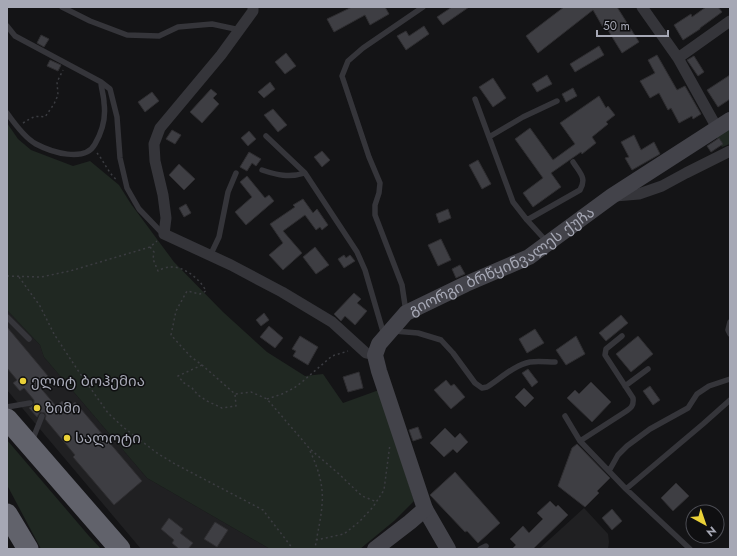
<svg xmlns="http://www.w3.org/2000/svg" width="737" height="556" font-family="Jost,'Noto Sans Georgian',sans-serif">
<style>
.built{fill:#202022}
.green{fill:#202822}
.building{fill:#3e3e43;stroke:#2f2e31}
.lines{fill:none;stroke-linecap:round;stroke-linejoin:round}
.path{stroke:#3b3c41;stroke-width:1.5;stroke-dasharray:2 3;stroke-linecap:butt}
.lane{stroke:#35353a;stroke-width:5.5}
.street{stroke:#35353a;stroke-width:11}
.secondary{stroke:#43434a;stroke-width:16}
.highway{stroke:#61626b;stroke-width:21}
.poi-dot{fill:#ead138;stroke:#0f0f11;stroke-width:1.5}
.labels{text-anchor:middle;stroke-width:3;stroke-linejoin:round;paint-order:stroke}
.street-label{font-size:15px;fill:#a6a8b5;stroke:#0f0f11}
.poi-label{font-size:15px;fill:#a6a8b5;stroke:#0f0f11;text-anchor:start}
</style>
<rect width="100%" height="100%" fill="#141416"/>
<path class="built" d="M7,310L40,345L44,357L147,478L270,549H141L7,390Z
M584,508L608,534L609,542L608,549H539Z"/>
<path class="green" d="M7,123L18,139L31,150L73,166L90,161L119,185L131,204L174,262L223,312L267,352L305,376L323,374L343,403L379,390L414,501L394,521L360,549H270L147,478L44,357L40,345L7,310Z
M730,128V144L722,147L716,137Z
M7,440L89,536L101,549H41L7,485Z"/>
<path class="building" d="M352,7H385L389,14L370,25L365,15L334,32L327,19Z
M452,7H469L443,25L437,17Z
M564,7H617L639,42L622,53L606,27L604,29L593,10L538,53L526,36Z
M706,7H718L722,12L700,28V29L683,40L674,25L691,14L692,17Z
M424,26L429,34L406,50L397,36L406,31L409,36Z
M41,35L49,39L44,47L37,43Z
M599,46L604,55L575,72L570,64Z
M286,53L296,66L285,74L275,62Z
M657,55L677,90L685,86L701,114L693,119L692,116L679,123L671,108L668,110L659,93L650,98L640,81L655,73L648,60Z
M694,56L704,72L698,76L687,60Z
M50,60L61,65L58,71L47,66Z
M547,75L552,84L537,92L532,84Z
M730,75V99L718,107L707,90Z
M493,78L506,98L493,107L479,87Z
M270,82L275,89L264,98L258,92Z
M573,88L577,96L566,102L562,94Z
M211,89L217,94L213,98L219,104L202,123L190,112Z
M152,92L159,101L145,112L138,102Z
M599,96L606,108L608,106L615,115L606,122L608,124L592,137L596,143L582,154L581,152L551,173L561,187L533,207L523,193L543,178L515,139L530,128L553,160L575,144L560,123Z
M273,109L287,125L278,132L264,115Z
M172,130L181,135L175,144L166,139Z
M249,131L256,139L248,146L241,138Z
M634,135L641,150L654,142L660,154L632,170L625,158L629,157L621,142Z
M719,138L723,144L711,152L707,146Z
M322,151L330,160L322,167L314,157Z
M249,152L261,159L256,166L252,163L247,171L240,167Z
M478,160L491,184L482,189L469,165Z
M179,164L195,179L184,190L169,175Z
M247,176L265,198L269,195L274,201L246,225L235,212L252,197L240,182Z
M303,199L313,213L317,209L328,225L322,230L320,227L316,230L305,215L283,231L302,253L283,270L269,255L283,243L270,224L295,207L293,205Z
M186,204L191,213L184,217L179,208Z
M448,209L451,218L439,223L436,214Z
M441,239L451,260L438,266L428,245Z
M315,247L329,265L316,274L303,257Z
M344,255L346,258L350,255L355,261L344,268L338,259Z
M460,265L465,274L456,278L452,269Z
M354,293L361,299L357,303L367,311L355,325L345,316L341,321L334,314Z
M264,313L269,320L261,326L256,320Z
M621,315L628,323L606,341L599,333Z
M269,326L283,338L275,348L260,337Z
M7,327L48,376L38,385L56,406L62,401L68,408L75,402L142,481L114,505L73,457L75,455L45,419L46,416L45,413L40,412L37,417L29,408L34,405V400L24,388L20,391L13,383L17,380L7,368Z
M535,329L544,343L527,353L519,339Z
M300,336L318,347L308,365L293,356L296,351L292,349Z
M576,336L585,354L566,365L556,350Z
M638,336L653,354L631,372L616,354Z
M528,369L538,382L532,387L522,373Z
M359,372L363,388L348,392L343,377Z
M446,380L451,386L454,384L465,397L451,409L434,390Z
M591,382L611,402L592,422L567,398L575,390L579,394Z
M650,386L660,400L653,405L643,391Z
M524,388L534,398L525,407L515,397Z
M418,427L422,438L413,441L409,430Z
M445,428L455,438L460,433L468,442L457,453L453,449L444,457L430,443Z
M577,444L610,478L597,491L599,493L585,507L558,486L572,448Z
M455,472L500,523L478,543L467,531L465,532L430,495Z
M676,483L689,496L673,511L661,498Z
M550,501L556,507L558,505L568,515L533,549H512L516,545L510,539L523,526L529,533L543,519L537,513Z
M612,509L622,521L612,530L602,518Z
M169,518L183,529L180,533L193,543L188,549H179L172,543L174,540L161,529Z
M215,522L228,530L217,547L204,539Z"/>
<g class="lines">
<path class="path" d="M23,123C31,118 35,115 45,117L54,104L58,95L57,82L63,70
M97,153C104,161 108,173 117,180
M150,247L154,252L153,259L158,271C161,269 166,267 170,267C184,266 200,279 206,291L200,294L187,291L176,311L171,335L190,356L202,365L235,394L251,392L267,399L310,449L339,474L362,496L377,502
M7,276L41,277L70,271L150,247L157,241
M19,277L40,306L54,334L79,372L108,413L123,427L157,453L175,464L263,510L293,549
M202,365L178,376L184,383L192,388L198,395L207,401L222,408L236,406L235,394
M267,399L282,394L294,388L302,382L332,356L348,351
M310,451C318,468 324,486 322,505C321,520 317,534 315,549
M316,540L344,534L359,522L373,507L384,490L390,444"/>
<path class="lane" d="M62,7L90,21L127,35L159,36L178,27L212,24L240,30
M7,26L15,36L101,82L110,89L117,117L120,158L127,188L139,209L163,234
M475,99L513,202L527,220L548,243
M7,113C14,123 25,138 36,144C51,152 85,163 95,144C102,132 106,117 104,103C104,95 101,89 101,82
M266,136L305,173L357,252L365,270L384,335
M489,137L523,117L557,101
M262,170C277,175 289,178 305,173
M527,220L580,190C587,178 580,173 573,162
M210,256L219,237L228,192L236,173
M406,312L402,285L375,215V205L379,193L380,183L369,157L342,76L348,61L363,48L423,7
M7,317L29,339
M730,322L728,330L730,334
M394,331L418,333L441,340L453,353L475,383L482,388L487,387C500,379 514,365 530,362C538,361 547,362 555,362
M625,386L648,369
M7,407L30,403
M565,416L580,441L626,489L690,549
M32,441L42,416
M580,441L625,412C631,408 634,406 633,398L605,355L606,349L622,336
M609,471L618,455L627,446L650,429L688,408L697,394L709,386L730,379
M626,489L703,424L730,400
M480,549L486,546"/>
<path class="street" d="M253,7V11L221,55L160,128L154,144L155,161L163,195L166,218L164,234L231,265L282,292L332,322L366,353L375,355
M642,7L678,58L717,128
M678,58L730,21
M615,196L639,194L662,186L686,173L730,151"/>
<g class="secondary">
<path d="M425,509L448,549"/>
<path id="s1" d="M375,549L410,522L425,509L379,371L375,355L379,344L406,313L466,284L529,257L612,196L730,120"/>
</g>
<path class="highway" d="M7,419L120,549
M7,514L28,549"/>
</g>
<g class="poi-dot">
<circle cx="23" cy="381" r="4"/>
<circle cx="37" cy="408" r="4"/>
<circle cx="67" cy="438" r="4"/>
</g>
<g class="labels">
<g class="street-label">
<text dy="5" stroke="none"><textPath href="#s1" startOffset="388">გიორგი ბრწყინვალეს ქუჩა</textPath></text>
</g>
<g class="poi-label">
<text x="31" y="386">ელიტ ბოჰემია</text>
<text x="45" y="413">ზიმი</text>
<text x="75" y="443">სალოტი</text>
</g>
</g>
<rect width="737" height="556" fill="none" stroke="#a6a8b5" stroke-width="16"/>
<g transform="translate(705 524) rotate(140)"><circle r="19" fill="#0f0f11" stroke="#4b4c53"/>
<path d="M0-3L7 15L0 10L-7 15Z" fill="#ead138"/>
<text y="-6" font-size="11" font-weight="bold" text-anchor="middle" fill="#a6a8b5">N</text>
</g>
<path d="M597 30v6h71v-6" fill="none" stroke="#a6a8b5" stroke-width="2"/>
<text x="603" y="30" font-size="12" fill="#a6a8b5" stroke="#0f0f11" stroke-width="3" paint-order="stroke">50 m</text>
</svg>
